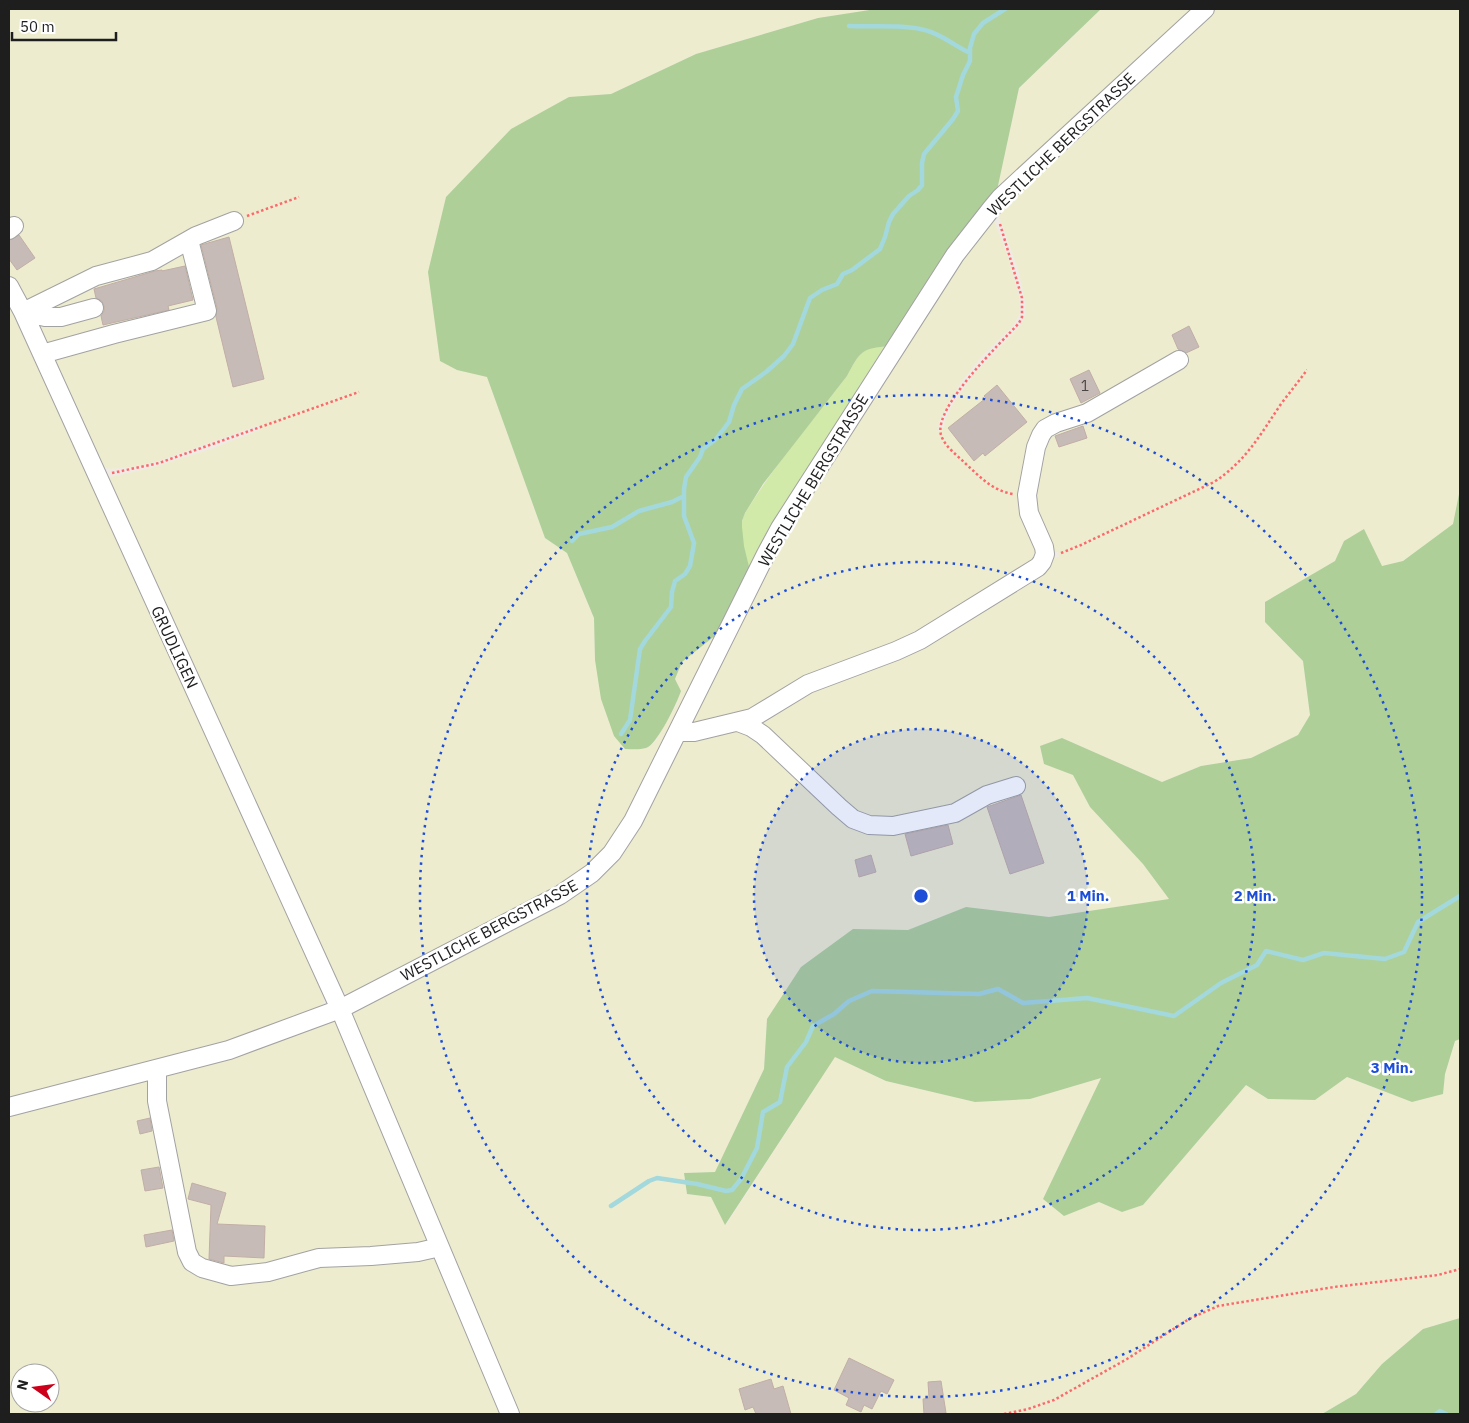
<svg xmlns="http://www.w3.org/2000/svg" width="1469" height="1423" font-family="'IBM Plex Sans',sans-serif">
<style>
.farmland{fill:#eeeccf;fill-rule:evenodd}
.grass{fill:#d1eaa9}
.forest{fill:#afcf98}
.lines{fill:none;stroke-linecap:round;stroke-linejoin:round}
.stream{stroke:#a3d8dd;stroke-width:4.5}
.building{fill:#c7bbb7;stroke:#c1aea6}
.minor-casing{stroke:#a2a2a2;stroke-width:20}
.path{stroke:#fb696d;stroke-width:2.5;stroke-dasharray:2.5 2.5;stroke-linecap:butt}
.minor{stroke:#fff;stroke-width:18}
.ring{fill:none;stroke:#1d4ed8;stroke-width:2.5;stroke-dasharray:2.5 5}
.labels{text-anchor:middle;stroke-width:5;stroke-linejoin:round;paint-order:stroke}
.number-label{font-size:14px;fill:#484544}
.street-label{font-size:16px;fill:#1e1e1e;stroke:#fff}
.centre{fill:#1d4ed8;stroke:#fff;stroke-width:2.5}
.ring-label{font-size:15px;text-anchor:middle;font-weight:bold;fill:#1d4ed8;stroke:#fff;stroke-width:5;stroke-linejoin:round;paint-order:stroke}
</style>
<rect width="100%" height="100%" fill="#efeae4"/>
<path class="farmland" d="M9,9H876L818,18L696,54L611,94L569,98L457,370L487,377L545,538L567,553L594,618L595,660L625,749L647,748L655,742L676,705L681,691L675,679L682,662L726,627L627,824L578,878L359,992L346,993L338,988L107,479L110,477L147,469L211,449L260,430L259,425L159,461L140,466L111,469L99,466L326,997L321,1007L313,1011L199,1050L9,1103Z
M1101,9H1196L996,195L1019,89Z
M1211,9H1460V489L1454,524L1403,561L1382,566L1364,530L1344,541L1335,561L1266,602L1265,622L1303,661L1310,715L1298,735L1251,758L1201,766L1162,782L1062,738L1040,746L1044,764L1073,774L1090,807L1143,864L1170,899L1049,917L966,907L908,930H853L801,967L767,1019L764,1069L715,1172L684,1173L687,1194L711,1197L726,1225L835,1057L886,1081L975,1102L1030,1099L1101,1078L1043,1199L1064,1215L1099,1202L1122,1212L1143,1205L1246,1085L1268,1099L1315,1100L1347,1077L1412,1102L1443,1094L1445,1074L1455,1041L1460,1039V1318L1423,1329L1382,1364L1356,1394L1322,1414H513L458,1279L449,1253L445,1236L427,1205L354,1028L352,1020L356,1008L526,919L594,878L608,866L629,838L673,752L684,741L734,727L745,729L766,742L855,828L870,823L852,815L771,738L751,722L810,687L828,679L903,653L936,634L1038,571L1048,558L1059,557L1058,552H1054L1047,549L1030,509H1025L1027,518L1040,550V555L1034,567L1025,573L912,642L883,654L812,680L756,713L696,730L689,728L690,719L768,561L798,509L937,290L970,242L989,218L994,220L1007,254L1019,296L1020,313L1013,326L982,356L961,382L939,421L938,432L944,427L945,420L953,404L974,374L1021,325L1025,316L1026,309L1024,296L1018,269L999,216L998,209L1012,193Z
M331,1019L336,1021L506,1414H9V1111ZM20,1373H50V1403H20Z"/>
<path class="grass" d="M890,346L751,575C747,559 740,539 742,522C743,514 750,506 754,499C782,456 816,417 847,376C861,351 860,348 890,346Z"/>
<path class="forest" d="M876,9H1101L1019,88L996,195L890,346C861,348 860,352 847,376L763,484L745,513L742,521V527L744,546L751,575L726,627L682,662L675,679L681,691C677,703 657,745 646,748C639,750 632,749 625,749L614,736L601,699L595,660L594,618L567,553L545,538L487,377L457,370L440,361L428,272L446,197L511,129L569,97L611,94L696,54L818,18Z
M1460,489V1039L1455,1041L1445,1074L1443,1094L1412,1102L1347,1077L1315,1100L1268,1099L1246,1085L1143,1205L1122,1212L1099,1202L1064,1216L1043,1199L1101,1078L1030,1099L975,1102L886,1081L835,1057L725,1225L711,1197L687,1194L684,1173L715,1172L764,1069L767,1019L801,967L853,929L908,930L966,907L1049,917L1169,899L1143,864L1090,807L1073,775L1044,764L1040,746L1062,738L1162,782L1201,766L1251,758L1298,735L1310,715L1303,661L1265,622V602L1335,561L1344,541L1364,529L1382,566L1403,561L1453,524Z
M1460,1318V1414H1322L1356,1394L1382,1364L1423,1329Z"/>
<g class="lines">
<path class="stream" d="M849,26C870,27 910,24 928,31C944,36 955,46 970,53
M572,541L579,534L612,527L639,511L672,502L684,496
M621,734L630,720L640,649L645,641L671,607L672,592L675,581L685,574L690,566L694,543L684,516V489L686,477L700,457L703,449L716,439L729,422L734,405L742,389L766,372L784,356L793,344L810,298L822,290L837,284L843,274L852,270L880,249L885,237L889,222L893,214L909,196L918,190L922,185V163L924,154L953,119L958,111L956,97L963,75L970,61V48L974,34L983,23L1005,9
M611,1206L649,1181L657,1178L697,1184L726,1191L732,1190L741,1179L757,1148L763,1112L780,1102L787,1067L806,1042L813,1026L834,1014L849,1001L872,991L979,994L998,989L1023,1003L1087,998L1174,1016L1221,983L1257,965L1266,951L1303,960L1324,953L1385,959L1404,952L1418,922L1460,896
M1436,1414L1440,1411L1446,1414"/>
</g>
<path class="building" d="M19,235L35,258L17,270L9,259V240Z
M229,237L264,379L233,387L216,317L217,308L201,245Z
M185,266L193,300L168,306L169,310L103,325L101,316L104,311V306L102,301L96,298L94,289L155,271L162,270V271Z
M1189,326L1199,347L1186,353L1178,349L1172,335Z
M1089,370L1100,393L1081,403L1070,379Z
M997,385L1027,422L985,456L983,453L974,461L948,428L986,398L984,396Z
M1083,426L1087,438L1059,447L1055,436Z
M1021,795L1044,863L1010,874L987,807Z
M948,825L953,844L911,856L905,834Z
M871,855L876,872L859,877L855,860Z
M150,1118L152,1131L140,1134L137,1121Z
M159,1167L163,1188L145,1191L141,1170Z
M192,1183L226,1193L217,1224L265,1226L264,1258L224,1256V1263L209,1259L211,1205L188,1199Z
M172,1230L174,1241L146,1247L144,1235Z
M849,1358L894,1380L887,1394L881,1391L872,1409L864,1405L861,1412L846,1405L849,1398L834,1390Z
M771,1379L774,1389L783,1386L791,1414H756L753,1407L745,1410L739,1389Z
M941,1381L946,1413L924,1414L923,1399L929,1398L928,1382Z"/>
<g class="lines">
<g class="minor-casing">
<path id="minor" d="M9,230L14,226
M9,286L23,312L340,1009L510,1414
M23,312L96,276L152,261L196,236L234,221
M23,312L45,317H61L94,308
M42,354L114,334L207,311L189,240
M738,722L751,727L763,735L839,807L853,819L869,825L893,826L955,813L987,795L1016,786
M678,732H694L752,718L808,684L896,651L920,640L1038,567L1042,562L1045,554L1044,547L1029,513L1027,495L1036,447L1041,435L1045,429L1056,423L1087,413L1179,360
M157,1069V1101L187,1252L192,1262L202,1268L231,1276L268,1272L319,1258L371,1256L418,1252L440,1247
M9,1107L229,1050L340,1009L560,895L592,873L612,853L633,821L766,554L780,528L955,255L991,209L1001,197L1205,9"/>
</g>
<path class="path" d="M247,216L299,197
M1000,224L1022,298V317L1019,323C1001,343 933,407 941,435C945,447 957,455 966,464C980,477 993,491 1013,494
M112,473L159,463L359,392
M1061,553L1081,545L1214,482C1246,461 1260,435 1281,404C1290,392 1299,381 1307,370
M1004,1414L1028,1409L1054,1400L1127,1359L1189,1319L1218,1306L1334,1287L1438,1275L1460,1269"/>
<use href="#minor" class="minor"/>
</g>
<circle cx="921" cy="896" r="167" fill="#1d4ed8" fill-opacity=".12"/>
<g class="ring">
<circle cx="921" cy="896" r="167"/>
<circle cx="921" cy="896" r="334"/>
<circle cx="921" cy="896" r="501"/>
</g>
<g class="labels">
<g class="number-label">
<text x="1085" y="391">1</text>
</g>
<g class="street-label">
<text transform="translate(1061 144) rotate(-44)" y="6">WESTLICHE BERGSTRASSE</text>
<text transform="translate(813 480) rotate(-59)" y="6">WESTLICHE BERGSTRASSE</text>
<text transform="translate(175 647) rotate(65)" y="6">GRUDLIGEN</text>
<text transform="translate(489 930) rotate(-28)" y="6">WESTLICHE BERGSTRASSE</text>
</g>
</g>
<circle cx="921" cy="896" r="8" class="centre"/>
<g class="ring-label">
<text x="1088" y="901">1 Min.</text>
<text x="1255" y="901">2 Min.</text>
<text x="1392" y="1073">3 Min.</text>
</g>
<rect width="1469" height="1423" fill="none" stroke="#1e1e1e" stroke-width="20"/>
<g transform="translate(35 1388) rotate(284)"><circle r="24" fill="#ffffff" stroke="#a5a5a5"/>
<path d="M0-4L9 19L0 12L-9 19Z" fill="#cc001b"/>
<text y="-8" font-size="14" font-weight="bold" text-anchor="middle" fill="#1e1e1e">N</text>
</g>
<path d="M12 32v8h104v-8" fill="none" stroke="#1e1e1e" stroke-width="2.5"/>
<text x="20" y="32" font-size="15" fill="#1e1e1e" stroke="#ffffff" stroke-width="4" paint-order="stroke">50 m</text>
</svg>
